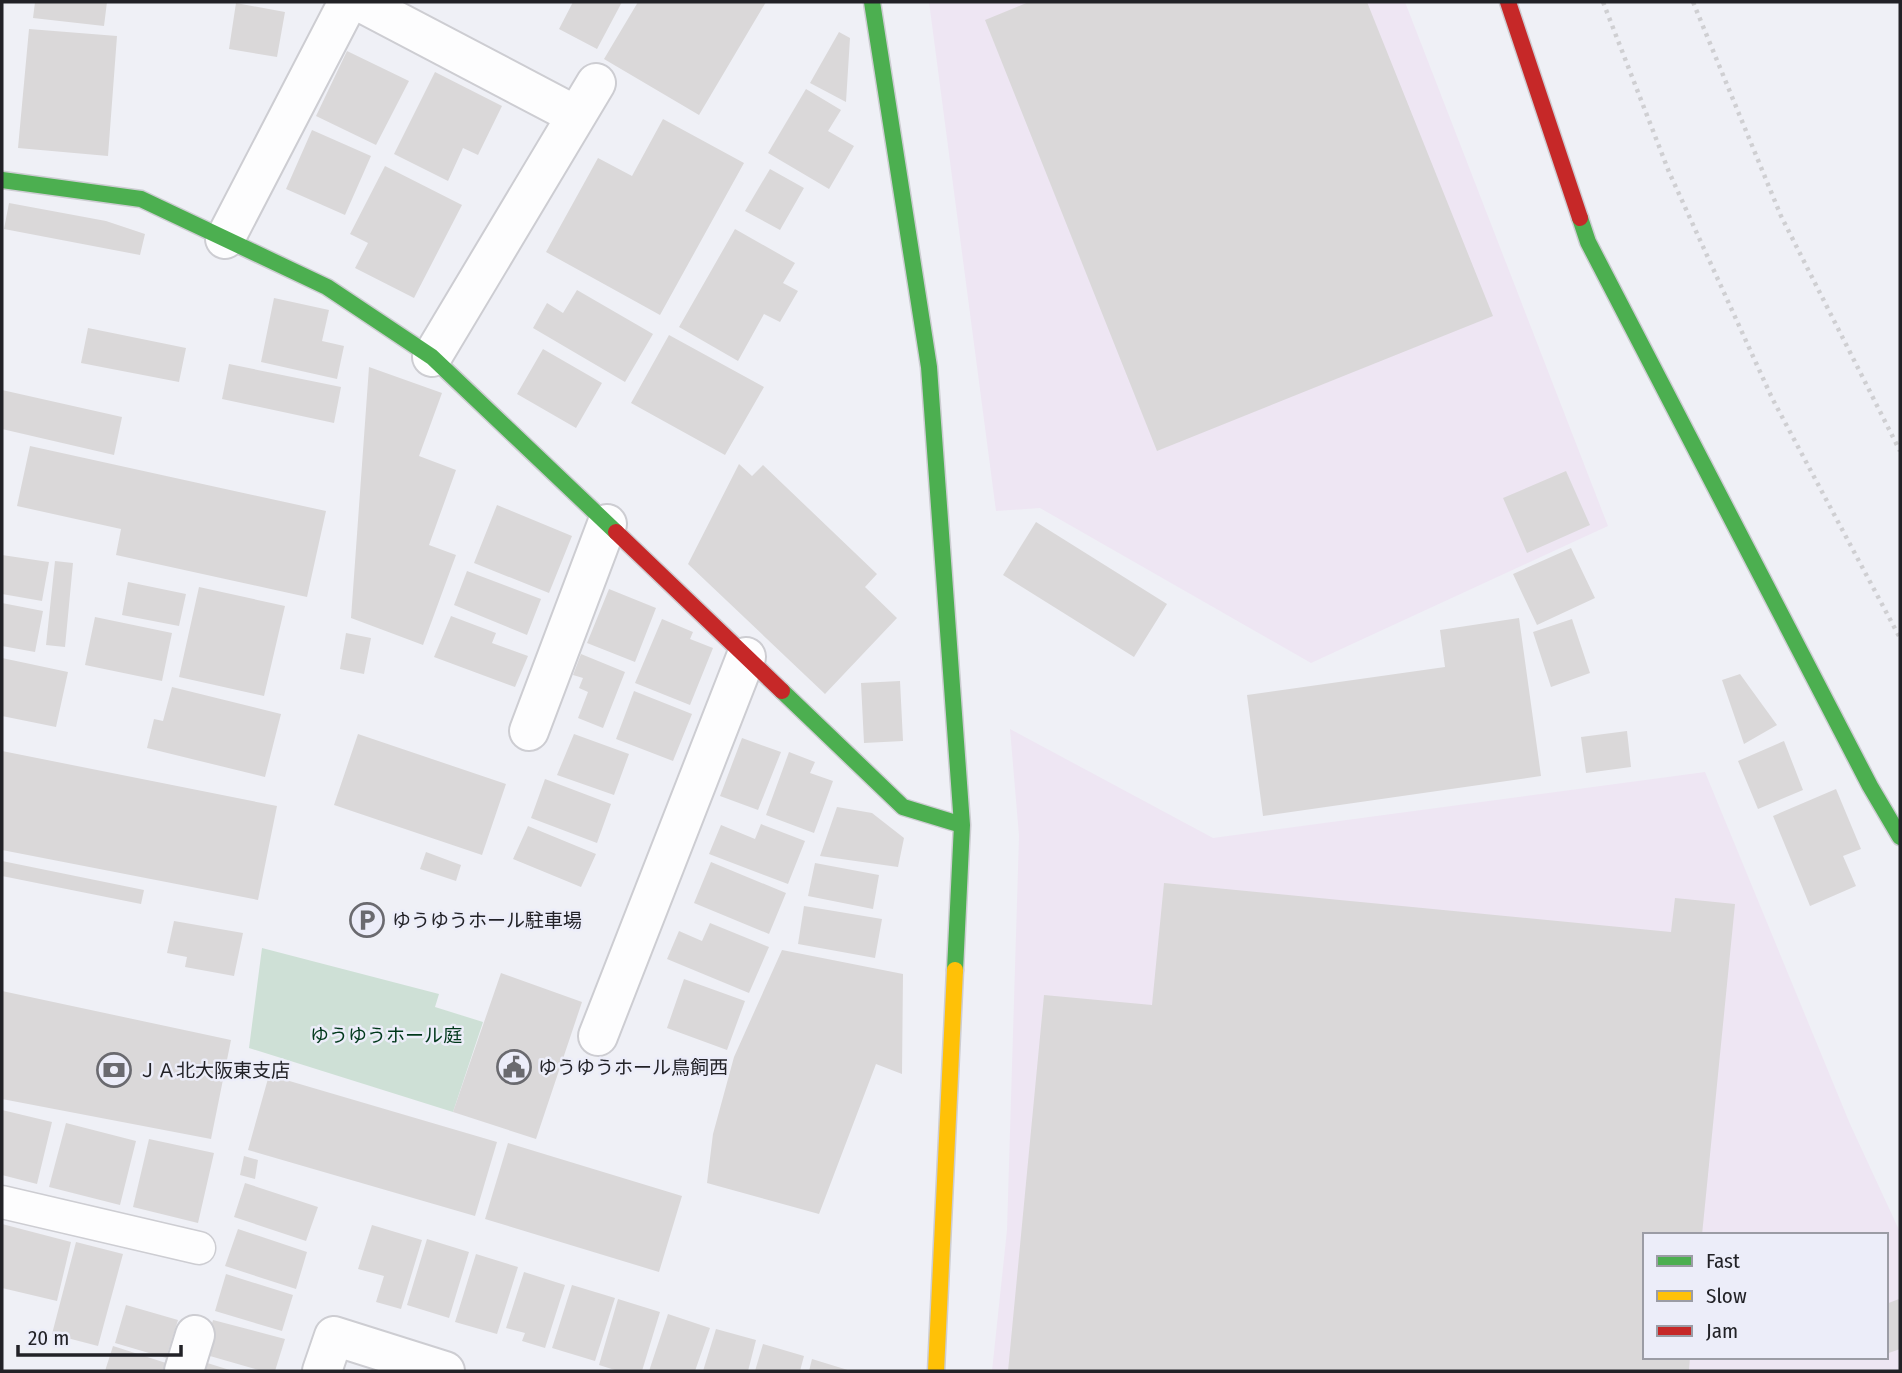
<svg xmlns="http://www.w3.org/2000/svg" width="1902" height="1373" font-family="'Fira Sans Condensed','Noto Sans JP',sans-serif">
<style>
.industrial{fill:#eee6f3;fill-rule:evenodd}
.green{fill:#cee0d6}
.building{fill:#dad8d9}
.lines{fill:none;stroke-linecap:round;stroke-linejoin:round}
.lane-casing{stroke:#cdcdd2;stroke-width:35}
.street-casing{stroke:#cdcdd2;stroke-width:42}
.fast-casing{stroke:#cdcdd2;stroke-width:19}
.slow-casing{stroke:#cdcdd2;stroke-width:19}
.jam-casing{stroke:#cdcdd2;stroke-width:19}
.path{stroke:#cfcfd2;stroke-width:4.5;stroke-dasharray:3.5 5;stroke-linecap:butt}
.lane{stroke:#fdfdfe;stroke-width:32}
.street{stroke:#fdfdfe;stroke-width:38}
.fast{stroke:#4caf50;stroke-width:16}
.slow{stroke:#ffc107;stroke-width:16}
.jam{stroke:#c62828;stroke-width:16}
.labels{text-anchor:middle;stroke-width:5;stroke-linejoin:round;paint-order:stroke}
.poi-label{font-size:19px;fill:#222227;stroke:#ecedf9;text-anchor:start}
.park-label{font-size:19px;fill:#00381b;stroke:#ecedf9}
</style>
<rect width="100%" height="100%" fill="#eff0f6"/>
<path class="industrial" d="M929,2H1405L1608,526L1311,663L1040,508L996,511Z
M1010,729L1213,838L1705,772L1850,1124L1900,1232V1371H992L1007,1230L1019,836ZM1645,1235H1886V1357H1645Z"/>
<path class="green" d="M262,948L439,994L435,1007L483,1022L453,1112L249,1048Z"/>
<path class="building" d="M35,2H107L104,26L33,18Z
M573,2H622L597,49L559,29Z
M638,2H766L699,115L604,59Z
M1029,2H1367L1493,316L1157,451L985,20Z
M236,3L285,12L277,57L229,49Z
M29,29L117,36L108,156L18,148Z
M839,32L850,38L846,102L810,83Z
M347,51L409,81L376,145L316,116Z
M435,72L502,106L478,155L463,148L448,181L394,154Z
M806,89L841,110L828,131L854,146L829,189L768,153Z
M663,119L744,163L660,315L546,252L598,158L632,176Z
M312,130L371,156L345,215L286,189Z
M385,166L462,205L414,298L355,268L368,243L350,234Z
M770,169L804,188L780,230L745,211Z
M9,203L106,221L145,234L140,255L4,229Z
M735,229L795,263L783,283L798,291L780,322L764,314L738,361L679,327Z
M577,290L653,334L625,382L533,328L547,303L563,313Z
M274,298L329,310L322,341L344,346L337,379L261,362Z
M88,328L186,348L179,382L81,363Z
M669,335L764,387L725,455L631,403Z
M543,349L602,383L576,428L517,394Z
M229,364L341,387L334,423L222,399Z
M369,367L442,393L419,456L456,470L429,545L456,555L423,645L351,618Z
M2,390L122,417L114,455L2,429Z
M30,446L326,511L307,597L116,555L121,529L17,506Z
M739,464L752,476L763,465L877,574L865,587L897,618L825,694L688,564Z
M1566,471L1590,525L1527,553L1503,498Z
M497,505L572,536L549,593L474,563Z
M1036,522L1167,604L1134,657L1003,575Z
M1571,548L1595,598L1537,625L1513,574Z
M2,555L49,562L42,601L2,594Z
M55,561L73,563L65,647L46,645Z
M467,571L541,599L527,635L454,605Z
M128,582L186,594L179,626L122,615Z
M199,587L285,606L264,696L179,677Z
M609,589L656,608L635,662L587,643Z
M2,603L43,611L35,652L2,646Z
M451,616L496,633L492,643L528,656L515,687L434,657Z
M95,617L172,633L162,681L85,665Z
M1519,618L1541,776L1263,816L1247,695L1445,667L1440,630Z
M662,619L693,632L690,639L713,648L690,705L635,683Z
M1572,619L1590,673L1551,687L1533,632Z
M346,633L371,638L364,674L340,669Z
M581,654L625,672L603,728L578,718L588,692L579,688L583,678L573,675Z
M2,658L68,672L56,727L2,716Z
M1740,674L1777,725L1744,744L1722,680Z
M900,681L903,741L864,743L861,683Z
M172,687L281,714L265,777L147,748L154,719L163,721Z
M634,691L692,714L673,761L616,739Z
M1627,731L1631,767L1586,773L1581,737Z
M358,734L506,784L482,855L334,805Z
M574,734L629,754L614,795L557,775Z
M742,738L781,752L758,810L720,796Z
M1784,741L1803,790L1758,809L1738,761Z
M2,751L277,806L258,900L2,850Z
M789,752L815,762L810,773L833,781L814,833L766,815Z
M545,779L611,804L597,843L531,818Z
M1836,789L1861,849L1843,856L1856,886L1810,906L1773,816Z
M837,807L872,813L904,838L898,867L820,856Z
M761,824L805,841L788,884L709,854L721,825L755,839Z
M528,826L596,854L581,887L513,859Z
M426,852L461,865L456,881L420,869Z
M2,861L144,890L141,904L2,876Z
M711,862L786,893L769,934L694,903Z
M815,863L879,875L873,909L808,896Z
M1164,883L1671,932L1675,898L1735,904L1702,1235H1645V1357H1690L1689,1371H1008L1044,995L1152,1005Z
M804,906L882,919L875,958L798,944Z
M174,921L243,933L234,976L185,967L187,957L167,953Z
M710,923L769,947L749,993L667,959L679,931L702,941Z
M782,950L903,974L902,1074L876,1064L819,1214L707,1183L713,1134L734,1057Z
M501,973L582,1002L536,1139L453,1112Z
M684,979L745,1001L727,1050L667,1028Z
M2,991L231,1040L211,1139L2,1099Z
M269,1075L497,1142L475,1216L248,1150Z
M2,1110L52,1122L37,1184L2,1175Z
M66,1123L136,1141L120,1205L49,1187Z
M149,1139L214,1153L198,1223L133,1207Z
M508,1143L682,1196L659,1272L485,1219Z
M244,1156L258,1160L255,1179L240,1175Z
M245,1183L318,1207L306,1241L234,1217Z
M2,1224L71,1242L57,1301L2,1288Z
M372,1225L422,1240L401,1309L376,1302L384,1276L358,1269Z
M238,1229L307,1252L296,1289L225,1266Z
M427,1239L469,1252L449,1318L407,1305Z
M76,1242L123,1254L98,1346L52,1334Z
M476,1254L518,1267L497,1334L455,1322Z
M524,1272L565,1285L545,1348L522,1341L525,1333L506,1328Z
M226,1274L293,1295L282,1331L215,1311Z
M572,1285L615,1298L595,1361L552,1348Z
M618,1299L660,1312L642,1371H618L599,1365Z
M1899,1299L1900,1349L1886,1354V1304Z
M126,1305L178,1320L166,1358L115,1343Z
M668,1314L710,1328L695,1371H649Z
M213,1320L285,1339L275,1371H262L203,1354Z
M716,1329L756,1340L748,1371H703Z
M763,1344L804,1356L800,1371H755Z
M113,1346L166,1363L163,1371H105Z
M812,1359L851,1371H809Z
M204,1362L233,1371H201Z"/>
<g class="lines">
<g class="lane-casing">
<path id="lane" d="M2,1202L199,1248"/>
</g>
<g class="street-casing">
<path id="street" d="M360,2L575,115
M225,239L348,2
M432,357L596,83
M529,731L607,524
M598,1036L746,657
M184,1371L195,1335
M322,1371L334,1336L445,1371"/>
</g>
<g class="fast-casing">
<path id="fast" d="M872,2L929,367L962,825L955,970
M2,180L141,199L327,287L432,357L616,532
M1580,218L1588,242L1870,786L1900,837
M782,691L903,807L962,825"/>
</g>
<g class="slow-casing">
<path id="slow" d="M936,1371L955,970"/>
</g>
<g class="jam-casing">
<path id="jam" d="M1508,2L1580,218
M616,532L782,691"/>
</g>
<path class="path" d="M1603,2L1669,172L1772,398L1900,638
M1693,2L1781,216L1900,451"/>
<use href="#lane" class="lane"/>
<use href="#street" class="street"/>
<use href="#fast" class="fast"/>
<use href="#slow" class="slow"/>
<use href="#jam" class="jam"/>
</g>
<defs>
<g id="parking-ring" transform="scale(1.75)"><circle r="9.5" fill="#ecedf9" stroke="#6a6a6f" stroke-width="1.5"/><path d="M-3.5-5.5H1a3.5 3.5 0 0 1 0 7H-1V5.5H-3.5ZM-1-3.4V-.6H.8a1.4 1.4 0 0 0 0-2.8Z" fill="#6a6a6f"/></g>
<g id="civic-ring" transform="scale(1.75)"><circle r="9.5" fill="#ecedf9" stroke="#6a6a6f" stroke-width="1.5"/><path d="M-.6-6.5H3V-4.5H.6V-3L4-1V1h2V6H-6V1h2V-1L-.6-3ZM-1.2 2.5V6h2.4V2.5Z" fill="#6a6a6f"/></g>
<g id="bank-ring" transform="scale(1.75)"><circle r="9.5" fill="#ecedf9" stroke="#6a6a6f" stroke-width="1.5"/><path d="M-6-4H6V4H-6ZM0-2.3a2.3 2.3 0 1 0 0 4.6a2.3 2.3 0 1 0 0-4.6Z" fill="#6a6a6f"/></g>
</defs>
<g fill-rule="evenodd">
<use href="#parking-ring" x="367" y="920"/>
<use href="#civic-ring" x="514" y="1067"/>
<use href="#bank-ring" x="114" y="1070"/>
</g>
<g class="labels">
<g class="poi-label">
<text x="392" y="927">ゆうゆうホール駐車場</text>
<text x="538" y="1074">ゆうゆうホール鳥飼西</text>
<text x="138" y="1077">ＪＡ北大阪東支店</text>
</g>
<g class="park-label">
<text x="386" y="1042">ゆうゆうホール庭</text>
</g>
</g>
<rect width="1902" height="1373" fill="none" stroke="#222227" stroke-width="7"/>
<rect x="1643" y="1233" width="245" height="126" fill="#ecedf9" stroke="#9b9ca5" stroke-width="2"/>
<rect x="1657" y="1256" width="35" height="10" fill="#4caf50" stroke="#9b9ca5" stroke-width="2"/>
<text x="1706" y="1268" font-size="21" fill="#222227">Fast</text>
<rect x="1657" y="1291" width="35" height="10" fill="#ffc107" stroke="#9b9ca5" stroke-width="2"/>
<text x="1706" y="1303" font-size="21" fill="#222227">Slow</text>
<rect x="1657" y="1326" width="35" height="10" fill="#c62828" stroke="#9b9ca5" stroke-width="2"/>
<text x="1706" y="1338" font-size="21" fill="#222227">Jam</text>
<path d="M18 1345v10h163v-10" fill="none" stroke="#222227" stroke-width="3.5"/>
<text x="28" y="1345" font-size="21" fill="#222227" stroke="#ecedf9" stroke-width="5" paint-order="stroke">20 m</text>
</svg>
